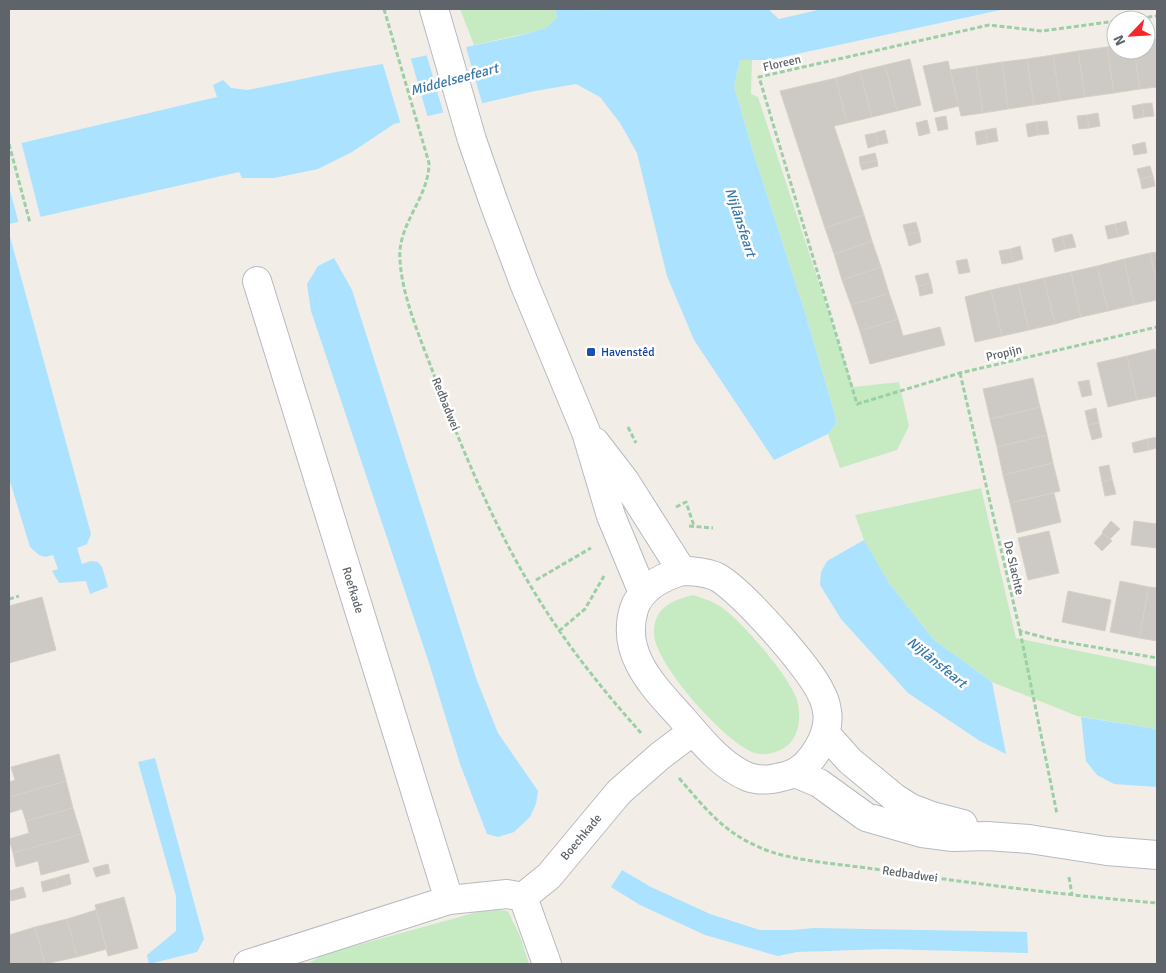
<svg xmlns="http://www.w3.org/2000/svg" width="1166" height="973" font-family="Signika,sans-serif">
<style>
.green{fill:#c6ebc2}
.water{fill:#aae2ff}
.pier{fill:#f2eee7}
.building{fill:#cdc9c4;stroke:#d7d0c5}
.lines{fill:none;stroke-linecap:round;stroke-linejoin:round}
.street-casing{stroke:#b7babf;stroke-width:30}
.secondary-casing{stroke:#b5bbc0;stroke-width:30}
.path{stroke:#9ccfa6;stroke-width:3;stroke-dasharray:5 2.5;stroke-linecap:butt}
.street{stroke:#fff;stroke-width:28}
.secondary{stroke:#fff;stroke-width:28}
.transit-dot{fill:#1a4fb4;stroke:#fff;stroke-width:2}
.labels{text-anchor:middle;stroke-width:5;stroke-linejoin:round;paint-order:stroke}
.street-label{font-size:12px;fill:#5e6469;stroke:#fff}
.transit-label{font-size:12px;fill:#164399;stroke:#fff;text-anchor:start}
.water-label{font-size:14px;font-style:italic;fill:#3778a9;stroke:#fff}
</style>
<rect width="100%" height="100%" fill="#f2eee7"/>
<path class="green" d="M460,9H555L557,17L547,29L474,45Z
M752,59L751,94L758,97L853,387L899,382L909,426L897,450L840,468L828,434L837,422L806,316L750,142L734,86L740,60Z
M981,488L1016,638L1157,667V729L1077,716L992,682L934,640L889,583L864,540L855,515Z
M693,595C703,598 715,602 724,609C744,624 790,677 797,700C802,717 799,739 784,748C776,753 764,756 755,753C726,744 655,664 654,634C653,608 672,600 693,595Z
M488,909L508,911L520,936L529,964H308L322,955Z"/>
<path class="water" d="M555,9C573,9 592,12 609,9H768L779,19L822,9H1005L769,60H740L734,86L750,142L806,316L837,422L828,434L774,460L694,340L667,276L637,153L620,123L600,97L576,84L535,91L394,124L352,152L318,169L274,178H242L239,172L9,224V146L217,97L213,85L223,80L231,88L248,90L336,72L400,61L518,36L547,28L557,17Z
M9,233L91,534L87,544L77,548L82,564L91,561L98,562L102,567L108,587L90,594L86,581L59,583L52,571L58,569L53,555L45,557L39,555L30,547L9,478Z
M334,258L352,290L476,678L498,733L538,791L536,804L530,817L514,832L498,837L487,834L460,764L429,663L311,311L307,284L318,266Z
M864,540L889,583L934,640L992,682L1006,754L980,741L908,693L841,619L820,585L821,572L827,561Z
M1081,717L1157,729V787L1114,784L1097,775L1086,761Z
M155,758L204,939L197,952L149,964L147,955L176,931V896L138,762Z
M622,870L651,887L710,914L760,930H793L814,928L1027,932L1028,953L887,949L797,952L778,956L705,935L640,905L611,887Z"/>
<path class="pier" d="M465,44L483,106L444,115L426,53Z
M410,56L428,118L401,125L382,61Z
M21,141L41,219L19,224L9,187V144Z"/>
<path class="building" d="M1157,39V87L1140,89L1134,50H1146V41Z
M1116,45V50H1134L1140,89L1114,93L1107,47Z
M1107,47L1114,93L1085,97L1078,51Z
M1078,51L1085,97L1060,101L1053,55Z
M1053,55L1060,101L1034,105L1027,59Z
M910,59L921,105L897,111L885,65Z
M1027,59L1034,105L1008,109L1002,62Z
M948,61L959,106L934,112L923,66Z
M1002,62L1008,109L983,113L976,66Z
M885,65L897,111L872,117L860,71Z
M976,66L983,113L961,116L950,70Z
M860,71L872,117L847,123L836,78Z
M836,78L847,123L834,126L864,215L825,228L780,91Z
M1152,103L1154,116L1144,117L1142,104Z
M1142,104L1144,117L1134,119L1132,106Z
M1098,113L1100,126L1089,128L1087,115Z
M1087,115L1089,128L1079,129L1077,116Z
M946,116L948,129L938,131L935,118Z
M927,120L930,133L919,136L916,123Z
M1047,121L1049,134L1038,135L1036,122Z
M1036,122L1038,135L1028,137L1026,124Z
M996,128L998,141L987,143L985,130Z
M885,130L888,143L878,145L875,133Z
M985,130L987,143L977,145L975,132Z
M875,133L878,145L868,148L865,135Z
M1145,142L1147,153L1134,155L1132,145Z
M875,153L877,160L860,164L859,157Z
M877,160L878,166L862,170L860,164Z
M1150,166L1153,176L1140,179L1137,169Z
M1153,176L1155,186L1142,189L1140,179Z
M864,215L872,241L834,254L825,228Z
M1126,221L1129,234L1118,237L1115,224Z
M916,222L919,232L906,235L903,225Z
M1115,224L1118,237L1108,239L1105,226Z
M919,232L921,242L909,246L906,235Z
M1072,234L1076,247L1065,249L1063,236Z
M1063,236L1065,249L1055,252L1052,239Z
M872,241L881,267L842,280L834,254Z
M1020,246L1023,259L1013,262L1010,249Z
M1010,249L1013,262L1002,264L999,251Z
M1157,252V284L1150,253Z
M1150,253L1157,284V300L1134,305L1124,259Z
M967,259L970,272L959,274L956,261Z
M1124,259L1134,305L1108,311L1097,266Z
M1097,266L1108,311L1081,317L1071,272Z
M881,267L889,293L851,305L842,280Z
M1071,272L1081,317L1055,324L1044,278Z
M928,273L931,283L918,286L915,276Z
M1044,278L1055,324L1029,330L1018,284Z
M931,283L933,293L920,296L918,286Z
M1018,284L1029,330L1002,336L991,290Z
M991,290L1002,336L975,342L965,297Z
M889,293L898,319L860,331L851,305Z
M898,319L903,336L940,327L945,345L870,364L860,331Z
M1155,349L1157,359V396L1137,400L1127,356Z
M1127,356L1137,400L1108,407L1097,363Z
M1033,378L1040,407L990,419L983,389Z
M1089,380L1092,395L1082,397L1078,382Z
M1040,407L1047,435L997,447L990,419Z
M1096,408L1099,423L1088,425L1085,411Z
M1099,423L1102,437L1092,440L1088,425Z
M1047,435L1053,463L1003,475L997,447Z
M1157,437V448L1149,450L1147,439Z
M1147,439L1149,450L1134,453L1132,443Z
M1053,463L1060,491L1010,503L1003,475Z
M1109,465L1112,479L1102,482L1099,467Z
M1112,479L1116,494L1105,496L1102,482Z
M1054,493L1061,522L1017,533L1010,503Z
M1111,521L1120,529L1110,539L1102,532Z
M1134,521L1157,524V548L1131,545Z
M1049,531L1059,573L1028,580L1018,538Z
M1103,533L1112,541L1102,551L1094,543Z
M1120,581L1149,587L1139,638L1110,632Z
M1149,587L1157,588V641L1139,638Z
M1068,591L1111,600L1105,631L1062,622Z
M42,597L56,650L9,663V606Z
M59,754L66,781L9,797V782L15,780L11,767Z
M66,781L73,808L26,821L22,809L9,813V797Z
M73,808L81,834L13,853L9,839L29,833L26,821Z
M81,834L89,862L41,875L38,861L16,867L13,853Z
M108,864L110,873L96,877L93,868Z
M69,874L71,884L58,888L55,878Z
M55,878L58,888L43,892L41,882Z
M23,887L26,897L11,901L9,891Z
M124,897L138,948L108,956L95,905Z
M96,910L107,949L77,957L67,919Z
M67,919L77,957L45,964L35,927Z
M35,927L45,964H10L9,935Z"/>
<g class="lines">
<g class="street-casing">
<path id="street" d="M257,281L449,900
M248,964L449,900L507,894L523,897
M547,964L523,897L549,876L619,792L660,756L693,731"/>
</g>
<g class="secondary-casing">
<path id="secondary" d="M434,9L472,140L494,203L524,283L586,432L611,516L643,593
M595,442L625,481L682,571
M682,571C693,571 704,572 715,576C738,586 811,669 821,693C824,698 826,705 827,711C831,734 811,768 789,775C775,779 762,782 748,777C721,766 700,739 681,717C654,687 620,654 634,609C641,588 662,577 682,571Z
M825,733L850,761L895,798L911,808L932,816L963,824
M795,773L819,783L866,817L922,833L953,837L987,836L1029,839L1107,851L1157,855"/>
</g>
<path class="path" d="M384,9L429,163C429,198 397,224 400,260C402,297 421,340 434,375C460,444 492,522 530,585C562,639 600,687 641,733
M1125,20L1157,16
M1116,21L1042,31L989,25L759,77L857,404L960,373L1157,327
M9,144L30,223
M960,373L1020,631L1054,640L1157,658
M628,427L636,443
M676,507L686,502L694,526
M689,526L713,528
M536,580L591,548
M9,599L19,596
M559,631L585,609L604,576
M1020,631L1057,814
M679,778C704,807 723,832 759,847C788,861 841,864 874,869C968,883 1063,895 1157,903
M1069,877L1072,895"/>
<use href="#street" class="street"/>
<use href="#secondary" class="secondary"/>
</g>
<rect class="transit-dot" x="586" y="347" width="10" height="10" rx="2.5"/>
<g class="labels">
<g class="street-label">
<text transform="translate(782 63) rotate(-13)" y="4">Floreen</text>
<text transform="translate(1004 353) rotate(-13)" y="4">Propijn</text>
<text transform="translate(446 404) rotate(68)" y="4">Redbadwei</text>
<text transform="translate(1014 568) rotate(77)" y="4">De Slachte</text>
<text transform="translate(353 590) rotate(73)" y="4">Roefkade</text>
<text transform="translate(581 837) rotate(-50)" y="4">Boechkade</text>
<text transform="translate(910 874) rotate(8)" y="4">Redbadwei</text>
</g>
<g class="transit-label">
<text x="601" y="356">Havenstêd</text>
</g>
<g class="water-label">
<text transform="translate(454 79) rotate(-15)" y="5">Middelseefeart</text>
<text transform="translate(741 222) rotate(72)" y="5">Nijlânsfeart</text>
<text transform="translate(937 662) rotate(39)" y="5">Nijlânsfeart</text>
</g>
</g>
<rect width="1166" height="973" fill="none" stroke="#5e6469" stroke-width="20"/>
<g transform="translate(1131 35) rotate(245)"><circle r="24" fill="#ffffff" stroke="#bfc1c3"/>
<path d="M0-4L9 19L0 12L-9 19Z" fill="#f92629"/>
<text y="-8" font-size="14" font-weight="bold" text-anchor="middle" fill="#5e6469">N</text>
</g>
</svg>
